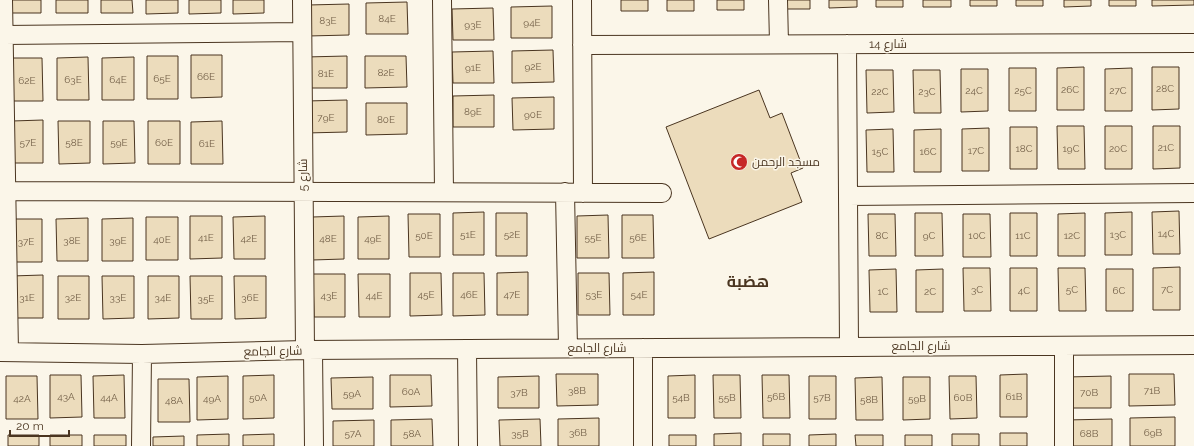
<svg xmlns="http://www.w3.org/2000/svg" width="1194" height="446" font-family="Raleway,Cairo,sans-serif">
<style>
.building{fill:#ecdcbc;stroke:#4a3520}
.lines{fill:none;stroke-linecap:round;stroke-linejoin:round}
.street-casing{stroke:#4a3520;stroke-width:20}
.street{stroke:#fbf6e9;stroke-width:18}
.labels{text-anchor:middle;stroke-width:3;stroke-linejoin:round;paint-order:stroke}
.number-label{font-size:10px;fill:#725f47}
.street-label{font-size:12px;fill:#4a3520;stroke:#fbf6e9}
.poi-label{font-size:12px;fill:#4a3520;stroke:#fbf6e9;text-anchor:start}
.district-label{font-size:16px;font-weight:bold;fill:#4a3520;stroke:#fbf6e9}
</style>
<rect width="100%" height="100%" fill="#fbf6e9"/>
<path class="building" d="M10,0H41V13H10Z
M56,0H88V13H56Z
M101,0H132L133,13H101Z
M146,0H178V13L146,14Z
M189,0H221V13L189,14Z
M233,0H264V13L233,14Z
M621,0H648V11H621Z
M667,0H694V11H667Z
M717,0H744V10H717Z
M783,0H810V9H783Z
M829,0H857V7L829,8Z
M876,0H903V7H876Z
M923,0H951V7H923Z
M970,0H997V6H970Z
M1016,0H1043V6H1016Z
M1064,0H1091V6L1064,7Z
M1109,0H1136V6H1109Z
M1152,0H1194V5L1152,6Z
M407,2L408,34H366V3Z
M349,4V35L308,36V5Z
M552,6V38H511V7Z
M493,8L494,40H453L452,9Z
M553,50L554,82L512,83V51Z
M493,51L494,83H453L452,52Z
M191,55H222V97L191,98Z
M147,56H178V99H147Z
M347,56V88H306L305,57Z
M365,56H406L407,87L365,88Z
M88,57L89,100H57V58Z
M134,57V100H102V58Z
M11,58H42L43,101H11Z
M1084,67V110H1057V68Z
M1152,67H1179V109L1152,110Z
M1009,68H1036V111H1009Z
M1132,68V111H1105V69Z
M961,69H988V111L961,112Z
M866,70H893L894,112L867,113Z
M913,70H940L941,113H914Z
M759,90L770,118L782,113L803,168L791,173L802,202L709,239L666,127Z
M494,95V127H453V96Z
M554,97V129L513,130L512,98Z
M347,100V132L306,133V101Z
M366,103H407V134L366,135Z
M43,120V163H12V121Z
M58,121H90V163L59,164Z
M103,121H134L135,163L103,164Z
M148,121H180V164H148Z
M222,121L223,164H191V122Z
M1057,126H1084L1085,169H1058Z
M1105,126H1132V169H1105Z
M1153,126H1180V168L1153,169Z
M1010,127H1037V169H1010Z
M989,128V171H962V129Z
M893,129L894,172H867L866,130Z
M941,129V172H914V130Z
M1179,211L1180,254H1153L1152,212Z
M484,212V255H453V213Z
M1132,212V255H1105V213Z
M496,213H527V256H496Z
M915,213H942L943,256H915Z
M1010,213H1037V256H1010Z
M1085,213V256H1058V214Z
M408,214H440V257H409Z
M868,214H895L896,256H869Z
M963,214H990L991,257H963Z
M608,215L609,258H577V216Z
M622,215H653L654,258H622Z
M190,216H222V258L190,259Z
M265,216V259H234L233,217Z
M344,216V259L312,260V217Z
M389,216V259H358V217Z
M146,217H178V260H146Z
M88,218V261H57L56,219Z
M133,218V261H102V219Z
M11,219H42V262H11Z
M1180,267V310H1153V268Z
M963,268H990L991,311H964Z
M1010,268H1037V311H1010Z
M1058,268H1085L1086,311H1059Z
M896,269L897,312H870L869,270Z
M943,269V312H916V270Z
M1106,269H1133V311H1106Z
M528,272V315H497V273Z
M654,272V315H623V273Z
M410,273H441L442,315L410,316Z
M453,273H484L485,315L453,316Z
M578,273H609L610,315H578Z
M313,274H345V317H314Z
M358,274H390V317H359Z
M43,275V318H12L11,276Z
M58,276H89V319H58Z
M102,276H134V318L103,319Z
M148,276H179V318L148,319Z
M190,276H222V319H191Z
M234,276H266V318L235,319Z
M556,374H598V405L557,406Z
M1027,374V417H1000V375Z
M1129,374H1174L1175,405L1129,406Z
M50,375H81L82,417L50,418Z
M124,375L125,418H94L93,376Z
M274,375V418L243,419V376Z
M390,375H431L432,406L390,407Z
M695,375V418H668V376Z
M713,375H740L741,418H714Z
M762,375H789L790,418H763Z
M6,376H37L38,419H6Z
M228,376V419L197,420V377Z
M539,376V408H498V377Z
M809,376H836V419H809Z
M949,376H976L977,418L950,419Z
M1111,376V408H1066V377Z
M373,377V409H332L331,378Z
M882,377L883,420H856L855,378Z
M903,377H930V419L903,420Z
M158,379H189L190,422H158Z
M1175,417V446H1130V418Z
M599,418V446H558V419Z
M432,419L433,446H391V420Z
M540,419L541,446H500L499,420Z
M1112,419V446H1066V420Z
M374,420V446H333V421Z
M741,433V446H714V434Z
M1000,433H1027V446H1000Z
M229,434V446H197V435Z
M274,434V446H243V435Z
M763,434H790V446H763Z
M836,434V446H809V435Z
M952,434H979V446H952Z
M8,435H39V446H8Z
M50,435H82V446H50Z
M94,435H126V446H94Z
M669,435H696V446H669Z
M855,435H883V446H856Z
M905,435H932V446H905Z
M184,436V446H153V437Z"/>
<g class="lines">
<g class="street-casing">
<path id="street" d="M3,0L9,352
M302,0L305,350
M442,0L444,192
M582,0L583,193
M778,0L779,43
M4,35L302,32
M847,44L849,347
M582,45L1194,43
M7,191L662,193
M565,192L568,348
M848,196L1194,193
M1064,346V446
M467,349L468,446
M313,350L314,446
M0,352L142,354L305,350L1194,345
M141,446L142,354
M643,446V348"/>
</g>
<use href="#street" class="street"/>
</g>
<defs>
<g id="mosque-disc" transform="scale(0.9)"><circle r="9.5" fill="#c62828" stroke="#fbf6e9"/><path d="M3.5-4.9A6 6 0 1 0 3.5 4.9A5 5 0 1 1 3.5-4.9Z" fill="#fff"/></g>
</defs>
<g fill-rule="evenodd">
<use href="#mosque-disc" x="739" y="162"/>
</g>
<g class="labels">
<g class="number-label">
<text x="387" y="22">84E</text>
<text x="328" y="24">83E</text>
<text x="532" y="26">94E</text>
<text x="473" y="28">93E</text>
<text x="533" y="70">92E</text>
<text x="473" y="71">91E</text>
<text x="386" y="76">82E</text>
<text x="326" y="77">81E</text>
<text x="206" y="80">66E</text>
<text x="162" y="82">65E</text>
<text x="73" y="83">63E</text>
<text x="118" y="83">64E</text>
<text x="27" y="84">62E</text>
<text x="1165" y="92">28C</text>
<text x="1070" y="93">26C</text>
<text x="974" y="94">24C</text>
<text x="1023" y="94">25C</text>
<text x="1118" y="94">27C</text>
<text x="880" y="95">22C</text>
<text x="927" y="95">23C</text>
<text x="473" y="115">89E</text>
<text x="533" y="118">90E</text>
<text x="326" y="121">79E</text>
<text x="386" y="123">80E</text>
<text x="28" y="146">57E</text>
<text x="74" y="146">58E</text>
<text x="119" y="146">59E</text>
<text x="164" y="146">60E</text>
<text x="207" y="147">61E</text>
<text x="1166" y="151">21C</text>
<text x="1024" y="152">18C</text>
<text x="1071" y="152">19C</text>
<text x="1118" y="152">20C</text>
<text x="976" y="154">17C</text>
<text x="880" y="155">15C</text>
<text x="928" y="155">16C</text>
<text x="1166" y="237">14C</text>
<text x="468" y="238">51E</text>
<text x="512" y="238">52E</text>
<text x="1118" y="238">13C</text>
<text x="424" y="239">50E</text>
<text x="882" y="239">8C</text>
<text x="929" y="239">9C</text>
<text x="977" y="239">10C</text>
<text x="1023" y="239">11C</text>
<text x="1072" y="239">12C</text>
<text x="206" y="241">41E</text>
<text x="593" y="241">55E</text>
<text x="638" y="241">56E</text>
<text x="249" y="242">42E</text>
<text x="328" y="242">48E</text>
<text x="373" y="242">49E</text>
<text x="162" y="243">40E</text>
<text x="72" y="244">38E</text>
<text x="118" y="244">39E</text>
<text x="26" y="245">37E</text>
<text x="977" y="293">3C</text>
<text x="1072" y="293">5C</text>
<text x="1167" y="293">7C</text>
<text x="1024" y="294">4C</text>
<text x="1119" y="294">6C</text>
<text x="883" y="295">1C</text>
<text x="930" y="295">2C</text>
<text x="426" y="298">45E</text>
<text x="469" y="298">46E</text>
<text x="512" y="298">47E</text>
<text x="594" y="298">53E</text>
<text x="639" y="298">54E</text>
<text x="329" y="299">43E</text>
<text x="374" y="299">44E</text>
<text x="27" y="301">31E</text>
<text x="73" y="301">32E</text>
<text x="118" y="301">33E</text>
<text x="163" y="301">34E</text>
<text x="250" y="301">36E</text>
<text x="206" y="302">35E</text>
<text x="577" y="394">38B</text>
<text x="1152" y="394">71B</text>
<text x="411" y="395">60A</text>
<text x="519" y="396">37B</text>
<text x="1089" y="396">70B</text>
<text x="352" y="397">59A</text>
<text x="66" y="400">43A</text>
<text x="776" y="400">56B</text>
<text x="1014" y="400">61B</text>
<text x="109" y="401">44A</text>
<text x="258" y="401">50A</text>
<text x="681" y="401">54B</text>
<text x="727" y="401">55B</text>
<text x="822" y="401">57B</text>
<text x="963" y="401">60B</text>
<text x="22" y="402">42A</text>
<text x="212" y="402">49A</text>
<text x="917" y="402">59B</text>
<text x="869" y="403">58B</text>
<text x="174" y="404">48A</text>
<text x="578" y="436">36B</text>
<text x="1153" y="436">69B</text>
<text x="353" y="437">57A</text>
<text x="412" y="437">58A</text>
<text x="520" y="437">35B</text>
<text x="1089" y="437">68B</text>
</g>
<g class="street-label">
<text x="888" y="48">شارع 14</text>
<text transform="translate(303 175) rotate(-91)" y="4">شارع 5</text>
<text x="921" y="350">شارع الجامع</text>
<text x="597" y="352">شارع الجامع</text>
<text transform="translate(273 351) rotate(-1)" y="4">شارع الجامع</text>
</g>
<g class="poi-label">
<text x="752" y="166">مسجد الرحمن</text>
</g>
<g class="district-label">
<text x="748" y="287">هضبة</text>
</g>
</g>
<path d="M10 430v6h59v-6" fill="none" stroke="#4a3520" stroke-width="2"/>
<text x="16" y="430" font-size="12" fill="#4a3520" stroke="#fbf6e9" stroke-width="3" paint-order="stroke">20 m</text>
</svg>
